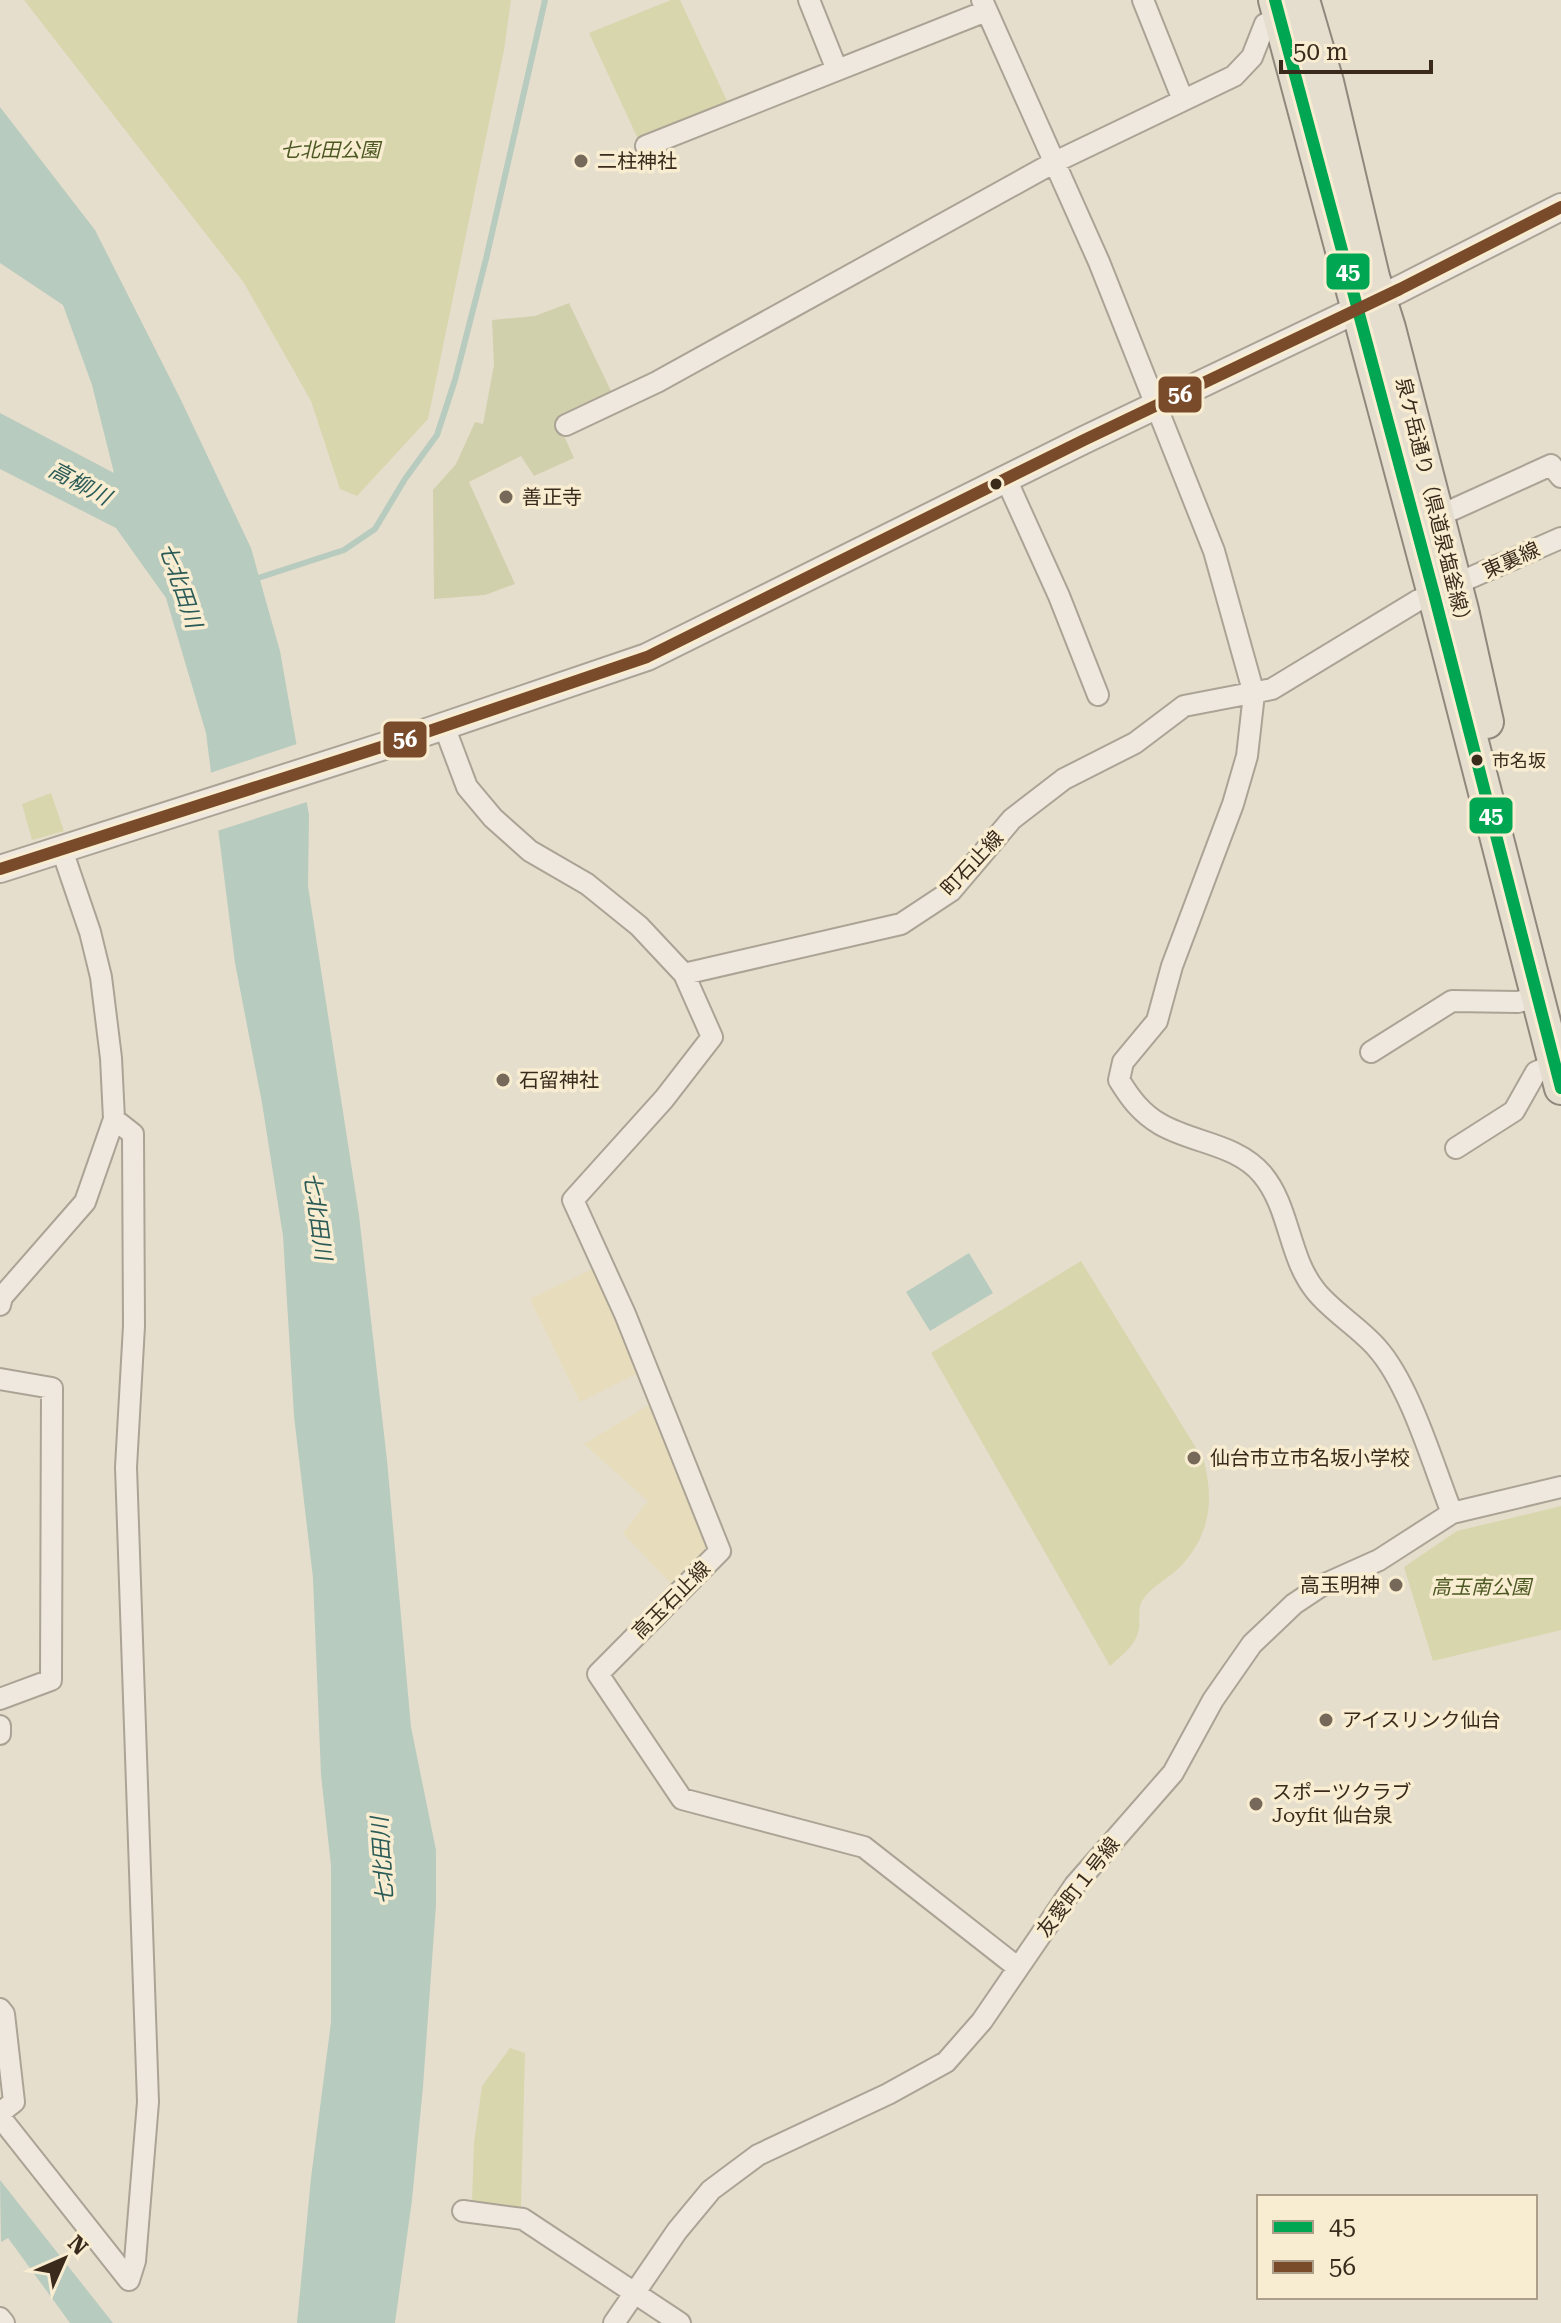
<svg xmlns="http://www.w3.org/2000/svg" width="1561" height="2323" font-family="'Roboto Serif','Noto Sans JP',serif">
<style>
.farmland{fill:#e7ddbc}
.green{fill:#d7d6ad}
.cemetery{fill:#d1d0ad}
.water{fill:#b8cbbf}
.pier{fill:#e6decc}
.lines{fill:none;stroke-linecap:round;stroke-linejoin:round}
.stream{stroke:#b8cbbf;stroke-width:6}
.minor-casing{stroke:#aba395;stroke-width:24}
.tertiary-casing{stroke:#aba395;stroke-width:30}
.primary-casing{stroke:#90887c;stroke-width:36}
.minor{stroke:#eee8de;stroke-width:20}
.tertiary{stroke:#eee8de;stroke-width:26}
.primary{stroke:#e5decf;stroke-width:32}
.bus-1-casing{stroke:#f8ecd1;stroke-width:18}
.bus-2-casing{stroke:#f8ecd1;stroke-width:18}
.bus-1{stroke:#00a651;stroke-width:12}
.bus-2{stroke:#7a4b2a;stroke-width:12}
.poi-dot{fill:#76695a;stroke:#f8ecd1;stroke-width:3}
.bus-dot{fill:#3a2a1c;stroke:#f8ecd1;stroke-width:3}
.labels{text-anchor:middle;stroke-width:7;stroke-linejoin:round;paint-order:stroke}
.bus-label{font-size:18px;fill:#3a2a1c;stroke:#f8ecd1;text-anchor:start}
.park-label{font-size:20px;font-style:italic;fill:#4c5822;stroke:#f8ecd1}
.poi-label{font-size:20px;fill:#3a2a1c;stroke:#f8ecd1;text-anchor:start}
.street-label{font-size:20px;fill:#3a2a1c;stroke:#f8ecd1}
.water-label{font-size:22px;font-style:italic;fill:#2b5b57;stroke:#f8ecd1}
.line-badge{stroke:#f8ecd1;stroke-width:3}
.badge-label{font-size:22px;text-anchor:middle;font-weight:bold;fill:#fff}
</style>
<rect width="100%" height="100%" fill="#e6decc"/>
<path class="farmland" d="M596,1267L646,1369L580,1402L530,1299Z
M656,1401L712,1542L671,1584L623,1533L648,1501L584,1444Z"/>
<path class="green" d="M24,0H511L504,50L428,419L357,496L340,489L311,401L244,283Z
M671,0H680L728,103L638,139L589,33Z
M51,793L64,831L32,840L22,804Z
M1081,1261L1204,1461C1214,1501 1210,1534 1182,1565C1169,1579 1150,1586 1141,1603C1138,1611 1140,1620 1139,1628C1136,1646 1123,1654 1110,1666L931,1353Z
M1561,1506V1630L1433,1661L1404,1567L1457,1531Z
M510,2048L525,2053L521,2207L472,2203L474,2143L482,2086Z"/>
<path class="cemetery" d="M569,303L611,391L558,422L574,458L534,476L521,456L469,482L515,584L485,595L434,599L433,490L456,464L475,422L483,424L494,365L492,320L535,316Z"/>
<path class="water" d="M0,107L95,230L180,398L251,548L280,651L309,815L308,886L359,1215L387,1460L411,1727L436,1850V1905L423,2087L412,2200L395,2323H297L311,2178L331,2022V1866L321,1775L313,1578L294,1416L283,1236L262,1103L235,963L206,733L166,598L116,528L0,469V413L114,473L92,385L63,305L0,263Z
M969,1253L993,1293L930,1331L906,1292Z
M0,2180L113,2323H70L8,2238L1,2242Z"/>
<path class="pier" d="M300,743L310,801L214,832L207,774Z"/>
<g class="lines">
<path class="stream" d="M255,579L344,550L375,529L405,479L437,435L455,380L486,259L545,0"/>
<g class="minor-casing">
<path id="minor" d="M809,0L837,70
M982,0L1099,262L1214,551L1254,694L1247,756L1233,804L1172,966L1157,1021L1123,1062L1119,1080C1130,1098 1141,1113 1160,1124C1192,1143 1237,1144 1262,1174C1290,1207 1288,1256 1315,1290C1330,1310 1360,1328 1377,1348C1410,1385 1433,1465 1452,1513
M1143,0L1183,100
M646,146L986,11
M566,425L657,382L1053,163L1234,76L1252,57L1265,24L1280,18
M1006,479L1059,596L1098,695
M1437,514L1452,510L1551,465L1561,477
M444,726L467,787L493,818L530,851L587,884L639,926L684,974L901,924L951,891L1012,819L1064,779L1135,743L1184,706L1272,689L1417,601L1561,538
M684,974L712,1037L664,1099L573,1200L625,1314L720,1551L598,1674L682,1799L864,1847L1017,1967
M1371,1052L1452,1001L1518,1002L1537,997
M1456,1148L1514,1111L1536,1072L1555,1064
M0,1305L2,1297L85,1202L114,1119L111,1058L101,977L90,932L62,850
M0,1379L52,1388L51,1680L0,1699
M0,1726V1734
M0,2009L4,2014L14,2102L0,2113
M0,2117L129,2280L135,2261L148,2102L126,1467L134,1326L133,1134L114,1119
M463,2211L523,2219L680,2323
M0,2318L4,2323
M614,2323L677,2231L711,2190L758,2155L888,2094L946,2062L982,2021L1075,1885L1173,1773L1213,1700L1252,1644L1294,1604L1321,1586L1379,1560L1452,1513L1561,1487"/>
</g>
<g class="tertiary-casing">
<path id="tertiary" d="M0,869L400,741L647,657L1084,440L1400,289L1561,207"/>
</g>
<g class="primary-casing">
<path id="primary" d="M1275,0L1434,594L1561,1088
M1303,0L1327,82L1373,277L1389,328L1462,610L1487,722"/>
</g>
<use href="#minor" class="minor"/>
<use href="#tertiary" class="tertiary"/>
<use href="#primary" class="primary"/>
<g class="bus-1-casing">
<path id="bus-1" d="M1275,0L1434,594L1561,1088"/>
</g>
<g class="bus-2-casing">
<path id="bus-2" d="M0,869L400,741L647,657L1084,440L1400,289L1561,207"/>
</g>
<use href="#bus-1" class="bus-1"/>
<use href="#bus-2" class="bus-2"/>
</g>
<g class="poi-dot">
<circle cx="581" cy="161" r="8"/>
<circle cx="506" cy="497" r="8"/>
<circle cx="503" cy="1080" r="8"/>
<circle cx="1194" cy="1458" r="8"/>
<circle cx="1396" cy="1585" r="8"/>
<circle cx="1326" cy="1720" r="8"/>
<circle cx="1256" cy="1804" r="8"/>
</g>
<g class="bus-dot">
<circle cx="996" cy="484" r="7"/>
<circle cx="1477" cy="760" r="7"/>
</g>
<g class="labels">
<g class="bus-label">
<text x="1492" y="767">市名坂</text>
</g>
<g class="park-label">
<text x="330" y="157">七北田公園</text>
<text x="1481" y="1594">高玉南公園</text>
</g>
<g class="poi-label">
<text x="597" y="168">二柱神社</text>
<text x="522" y="504">善正寺</text>
<text x="519" y="1087">石留神社</text>
<text x="1210" y="1465">仙台市立市名坂小学校</text>
<text x="1380" y="1592" text-anchor="end">高玉明神</text>
<text x="1342" y="1727">アイスリンク仙台</text>
<text x="1272" y="1799">スポーツクラブ<tspan x="1272" dy="23">Joyfit 仙台泉</tspan></text>
</g>
<g class="street-label">
<text transform="translate(1434 504) rotate(76)" y="7">泉ケ岳通り（県道泉塩釜線）</text>
<text transform="translate(1511 560) rotate(-24)" y="7">東裏線</text>
<text transform="translate(972 863) rotate(-47)" y="7">町石止線</text>
<text transform="translate(671 1600) rotate(-45)" y="7">高玉石止線</text>
<text transform="translate(1078 1887) rotate(-52)" y="7">友愛町１号線</text>
</g>
<g class="water-label">
<text transform="translate(80 483) rotate(28)" y="8">高柳川</text>
<text transform="translate(181 585) rotate(71)" y="8">七北田川</text>
<text transform="translate(318 1216) rotate(82)" y="8">七北田川</text>
<text transform="translate(382 1861) rotate(-94)" y="8">七北田川</text>
</g>
</g>
<g class="line-badge">
<rect x="1325" y="252" width="46" height="39" rx="8" fill="#00a651"/>
<rect x="1157" y="375" width="46" height="39" rx="8" fill="#7a4b2a"/>
<rect x="382" y="720" width="46" height="39" rx="8" fill="#7a4b2a"/>
<rect x="1468" y="796" width="46" height="39" rx="8" fill="#00a651"/>
</g>
<g class="badge-label">
<text x="1348" y="279">45</text>
<text x="1180" y="402">56</text>
<text x="405" y="747">56</text>
<text x="1491" y="823">45</text>
</g>
<rect x="1257" y="2195" width="280" height="104" fill="#f8ecd1" stroke="#ac9e89" stroke-width="2"/>
<rect x="1273" y="2221" width="40" height="12" fill="#00a651" stroke="#ac9e89" stroke-width="2"/>
<text x="1329" y="2235" font-size="24" fill="#3a2a1c">45</text>
<rect x="1273" y="2261" width="40" height="12" fill="#7a4b2a" stroke="#ac9e89" stroke-width="2"/>
<text x="1329" y="2275" font-size="24" fill="#3a2a1c">56</text>
<g transform="translate(64 2259) rotate(45)" stroke="#f8ecd1" stroke-width="6" paint-order="stroke">
<path d="M0-6L14 30L0 20L-14 30Z" fill="#3a2a1c"/>
<text y="-12" font-size="22" font-weight="bold" text-anchor="middle" fill="#3a2a1c">N</text>
</g>
<path d="M1281 60v12h150v-12" fill="none" stroke="#3a2a1c" stroke-width="4"/>
<text x="1293" y="60" font-size="24" fill="#3a2a1c" stroke="#f8ecd1" stroke-width="6" paint-order="stroke">50 m</text>
</svg>
